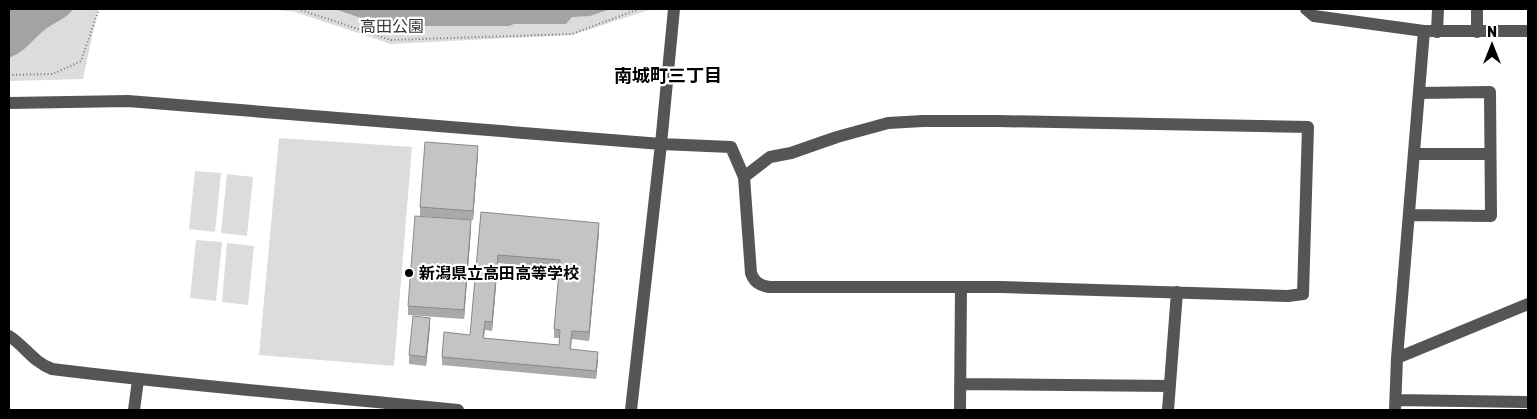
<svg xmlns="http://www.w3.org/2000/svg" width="1537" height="419" font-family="Rubik,'Noto Sans JP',sans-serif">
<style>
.green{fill:#dcdcdc}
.water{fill:#a3a3a3}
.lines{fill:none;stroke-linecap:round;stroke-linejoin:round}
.path{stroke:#777;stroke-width:2;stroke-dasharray:1 2.5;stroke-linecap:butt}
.minor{stroke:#555;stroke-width:12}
.wall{fill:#a9a9a9;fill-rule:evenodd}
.shaded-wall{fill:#898989}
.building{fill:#c4c4c4;stroke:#898989;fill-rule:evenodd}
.poi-dot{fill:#000;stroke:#fff;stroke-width:2}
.labels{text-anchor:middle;stroke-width:4.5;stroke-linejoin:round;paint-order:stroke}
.park-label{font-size:16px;fill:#333;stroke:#fff}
.poi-label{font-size:16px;font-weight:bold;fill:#000;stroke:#fff;text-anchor:start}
.neighbourhood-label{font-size:18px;font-weight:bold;fill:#000;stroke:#fff}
</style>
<rect width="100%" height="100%" fill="#fff"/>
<path class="green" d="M9,9H98L83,79L9,81Z
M269,9H652L572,35L391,44L295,12Z
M279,138L412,147L394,366L259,355Z
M195,171L221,173L215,232L189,229Z
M227,174L253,177L247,236L221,233Z
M196,240L222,242L216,301L190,298Z
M227,243L254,246L248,305L222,302Z"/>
<path class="water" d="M9,9H73C66,20 51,23 42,32C28,44 27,50 9,58Z
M335,9H610L590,16L572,17L566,24H514L509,26H423L400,29L381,25Z"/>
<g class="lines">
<path class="path" d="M298,9L391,40L572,34L639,9
M9,75L53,74L81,61L99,9"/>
<path class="minor" d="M1306,9L1314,16L1424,31H1528
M1477,9V32
M1437,32L1438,9
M9,103L128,101L661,144L731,147L744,177L751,273C754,282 759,285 769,287H1001L1288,296L1303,294L1308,127L998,121H923L888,123L837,137L791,153L770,157L744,177
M1414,154H1490
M1409,215L1491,216L1490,92L1419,93
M9,336C25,346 33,362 52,369C187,386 323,396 458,410
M1397,358L1528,304
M960,384L1170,386
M1396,400L1528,402
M134,410L138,380
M631,410L661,144L674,9
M960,410L961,287
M1168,410L1177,292
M1395,410L1397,358L1424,31"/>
</g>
<path class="wall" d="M478,154L473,220L420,216V207Z
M481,212L599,232L589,341L572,339L571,349L598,360L596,379L442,365V357L470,335ZM498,263L559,269L554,329V338H559V345L484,338L485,330L492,331Z
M471,229L464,319L408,315V306Z
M430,326L426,366L409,364V355Z"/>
<path class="shaded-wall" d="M478,146V154L473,220V211Z
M471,220V229L464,319V310Z
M599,223V232L589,341V332Z
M498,255V263L492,331V322Z
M430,318V326L426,366V357Z
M598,352V360L596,379V371Z"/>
<path class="building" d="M425,142L478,146L473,211L420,207Z
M481,212L599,223L589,332L572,331L570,349L598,352L596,371L442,357L444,332L470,335ZM498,255L560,260L554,329L560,330L559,345L483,338L485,321L492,322Z
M415,216L471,220L464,310L408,306Z
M413,316L430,318L426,357L409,355Z"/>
<circle class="poi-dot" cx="409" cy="273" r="5"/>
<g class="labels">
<g class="park-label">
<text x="392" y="32">高田公園</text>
</g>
<g class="poi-label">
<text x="419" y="279">新潟県立高田高等学校</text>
</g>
<g class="neighbourhood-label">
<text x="668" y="82">南城町三丁目</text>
</g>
</g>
<rect width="1537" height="419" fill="none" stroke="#000000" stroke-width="20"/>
<g transform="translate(1492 45)" stroke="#ffffff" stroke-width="4" paint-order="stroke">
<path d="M0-4L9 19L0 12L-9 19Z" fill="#000000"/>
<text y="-8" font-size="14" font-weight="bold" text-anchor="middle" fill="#000000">N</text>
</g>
</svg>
